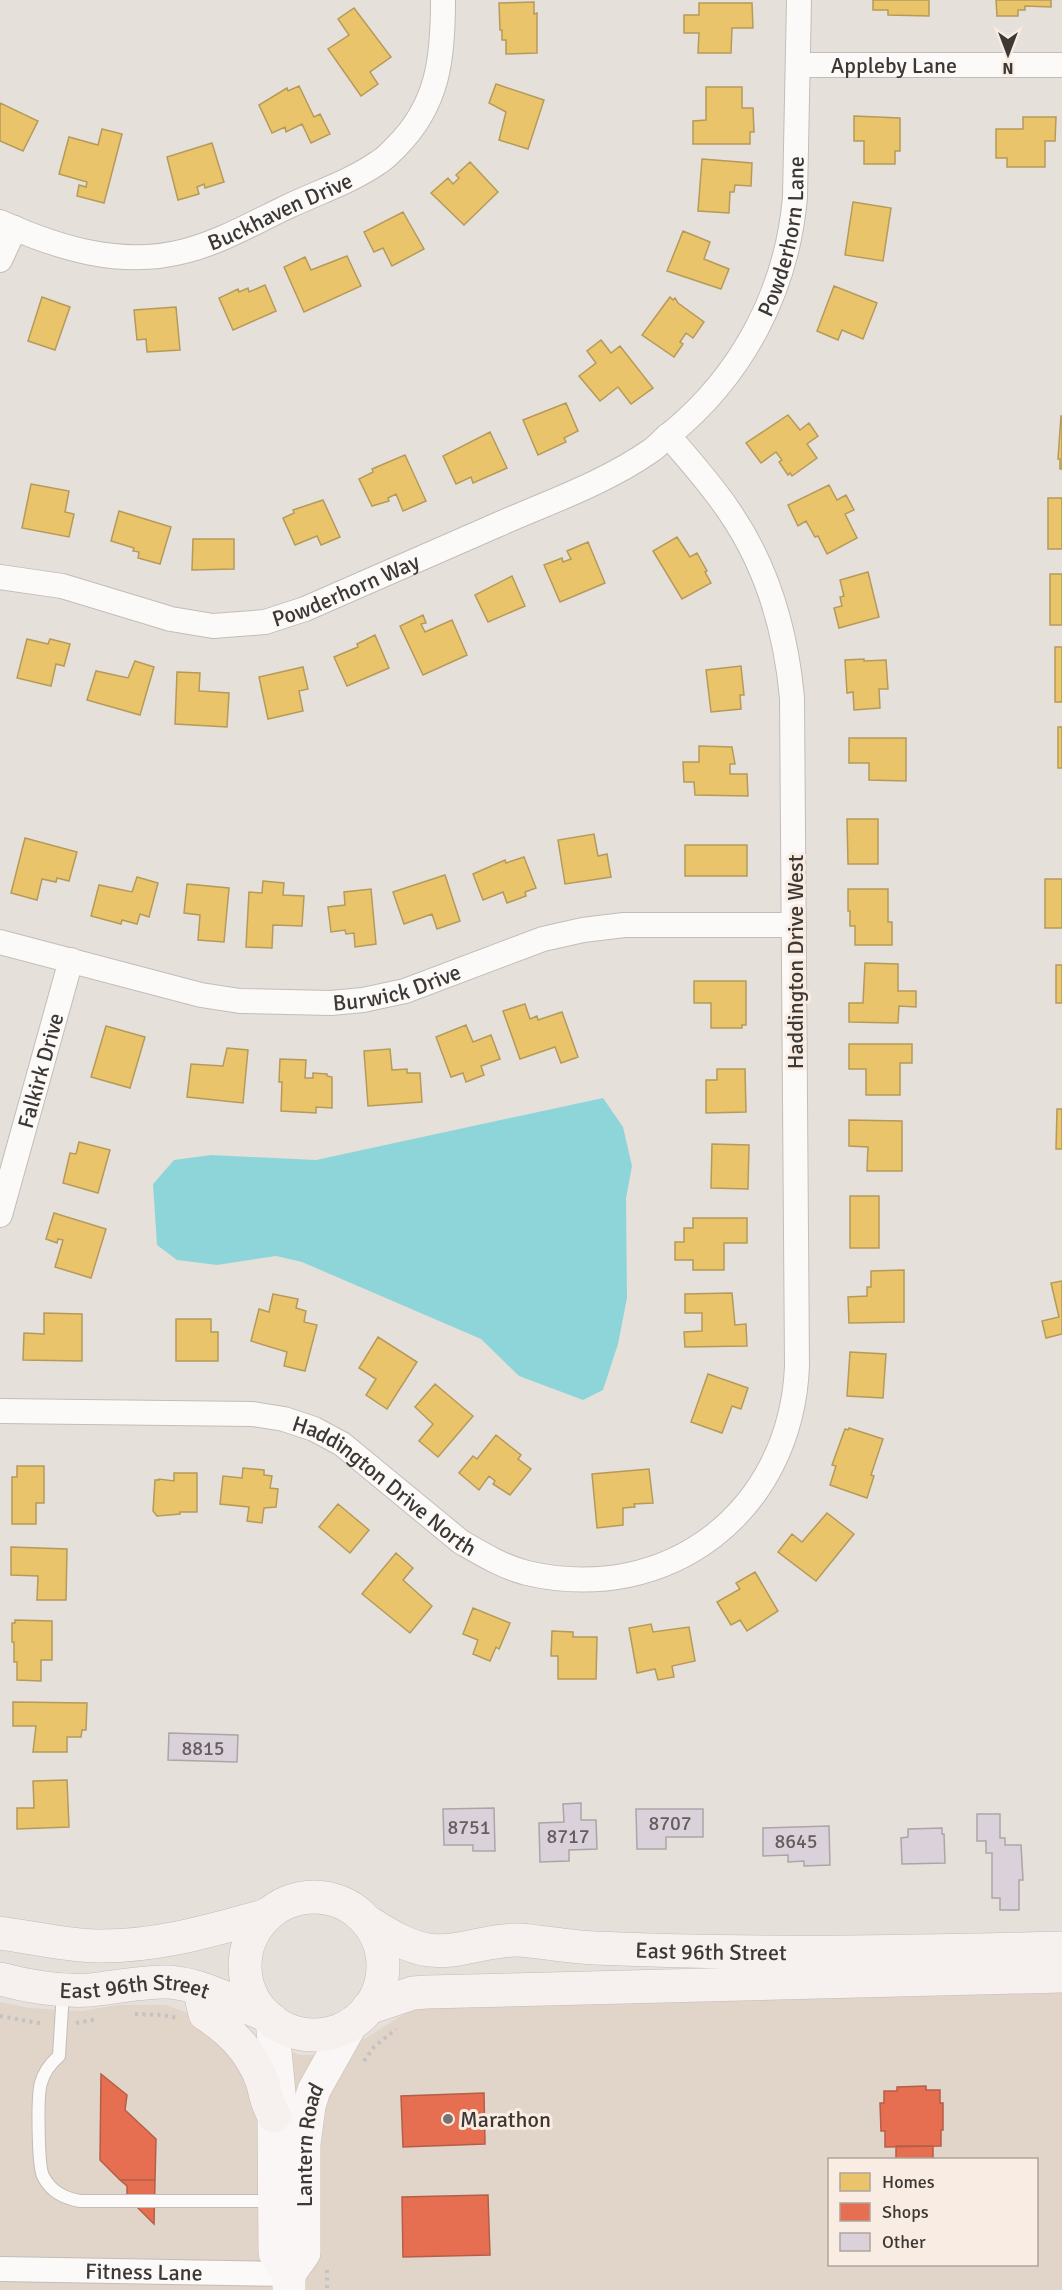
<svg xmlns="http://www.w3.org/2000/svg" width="1062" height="2290" font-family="Signika,sans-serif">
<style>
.built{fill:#e1d4c9;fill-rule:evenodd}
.water{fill:#8ed5d9}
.homes{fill:#e9c46a;stroke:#b59a5a;stroke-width:1.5}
.shops{fill:#e76f51;stroke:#b45e48;stroke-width:1.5}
.building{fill:#dad1db;stroke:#aaa6a5;stroke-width:1.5}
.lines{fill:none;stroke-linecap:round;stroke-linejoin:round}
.lane-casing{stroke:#c2bdb8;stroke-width:14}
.street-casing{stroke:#c2bdb8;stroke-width:26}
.secondary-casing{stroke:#c2bdb8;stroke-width:34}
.primary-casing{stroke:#c4bab6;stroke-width:34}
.path{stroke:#c4c2c0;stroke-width:4;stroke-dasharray:3 4.5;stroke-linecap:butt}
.lane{stroke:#fbfaf9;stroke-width:12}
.street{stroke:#fbfaf9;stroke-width:24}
.secondary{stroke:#f9f6f5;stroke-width:33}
.primary{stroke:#f6f0ef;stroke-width:33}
.poi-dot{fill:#78736e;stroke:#f9ece2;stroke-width:2}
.labels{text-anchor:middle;stroke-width:6;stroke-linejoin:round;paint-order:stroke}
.number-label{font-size:20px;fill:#645e5e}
.street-label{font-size:22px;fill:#3d3834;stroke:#f9ece2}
.poi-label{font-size:22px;fill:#3d3834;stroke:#f9ece2;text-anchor:start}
</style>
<rect width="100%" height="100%" fill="#e6e0da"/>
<path class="built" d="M1062,1993V2290H0V2002L29,2008L82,2011L118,2005H166L300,2055H322L366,2038L409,2011L466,2002ZM830,2160H1036V2264H830Z"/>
<path class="water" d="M603,1098L623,1127L632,1166L626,1198L627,1298L618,1344L603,1390L583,1400L519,1376L481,1339L302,1262L276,1256L217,1265L177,1260L157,1245L153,1184L174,1160L211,1155L316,1160Z"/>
<path class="homes" d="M873,0H929V16L888,15V10H873Z
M996,0H1051V7L1025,6V10H1018V16H997Z
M534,2V14L537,13V53L506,54V40H502V30H500L499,3Z
M699,3H752L753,28H732L731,53H698L699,33H684V15H699Z
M354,8L391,57L370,72L378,84L361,96L328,49L349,35L338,19Z
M496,84L544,100L528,149L499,140L506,112L489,103Z
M299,86L314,117L320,114L330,134L311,143L302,124L286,132L285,127L272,133L259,105L287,88L288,91Z
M706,87H742V108H753L754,132H750V144H693V121L706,120Z
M0,103L38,121L23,151L0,141Z
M854,116L900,118V151H895V164H864V141H854Z
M1023,117H1056L1055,141H1045V167H1007V158H996V129H1023Z
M102,129L122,134L104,203L77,196L79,185L86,187L87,182L59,174L69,137L98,145Z
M212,143L224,182L205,188L204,184L197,187L199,194L178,200L167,157Z
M702,159L752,163L751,186L735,185L734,192H730L729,213L698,211Z
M470,162L498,192L464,225L431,193L448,178L453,184L459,178L456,175Z
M853,202L891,208L883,261L845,255Z
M403,212L424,249L392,266L383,248L374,252L364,232Z
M683,231L710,242L704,259L729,269L721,289L667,271Z
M347,256L361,286L304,312L284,267L305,257L311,270Z
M265,285L276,311L233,330L219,298L238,289L239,292L248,288L249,292Z
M834,286L877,303L863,339L842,330L838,340L817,331Z
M42,297L70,307L55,350L28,341Z
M670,297L673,300L675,298L678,303L704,322L693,338L686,333L680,342L683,344L674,357L642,335Z
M176,307L180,350L147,352L146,339L137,340L134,310Z
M601,340L611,353L620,346L653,388L631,404L618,387L600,401L579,376L596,363L587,351Z
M566,403L578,431L564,438L566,442L538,455L523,420Z
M788,415L800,430L809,423L818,436L807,444L817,458L792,476L790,473L788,475L779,462L782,460L776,452L761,463L746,443Z
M1061,416H1062V469H1060V459H1058Z
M490,432L507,468L473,483L471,477L456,484L443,456Z
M405,455L426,501L403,511L396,494L388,498L389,501L372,506L359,479L373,472L372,469Z
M31,484L69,491L65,512L74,514L69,537L22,528Z
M829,485L837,500L846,495L854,510L845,514L857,538L827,554L818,536L815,537L806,521L798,526L788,505Z
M1048,498H1062V549H1048Z
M323,500L340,537L321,545L317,536L295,545L283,518L294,513L293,510Z
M119,511L171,527L160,564L138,558L139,552L133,551L134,548L111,541Z
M677,537L690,557L697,553L707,571L705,572L711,583L682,599L653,551Z
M193,539H234V569L192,570Z
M588,542L605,583L560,602L544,565L562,558L563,562L571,559L567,551Z
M868,572L879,617L839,628L834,608L842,606L840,597L844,596L840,580Z
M1050,574H1062V625H1050Z
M512,576L525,606L488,622L475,595Z
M423,615L426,623L421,624L425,632L452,620L467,655L423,675L400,626Z
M375,635L389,668L347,686L334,657L358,647L357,644Z
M27,639L48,644L50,639L70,644L64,666L56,664L51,686L17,678Z
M1055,647H1062V702H1055Z
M864,659V661L886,660L888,689H879L880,708L854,710L853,692L847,693L845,660Z
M135,661L154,667L140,715L87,700L96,671L128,678Z
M741,666L744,695H740L741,709L711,712L706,670Z
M303,667L308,689L299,691L303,711L268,719L259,677Z
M177,672L200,673L199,691L229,693L227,727L175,724Z
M1058,727H1062V768H1058Z
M849,738H906V781L869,780V763H849Z
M699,746L732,747L735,764H730V774H747L748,796L695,795L694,782H684L683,762H699Z
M847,819H878V864H848Z
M594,834L598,856L607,854L611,877L565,884L558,840Z
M25,838L77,852L69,881L57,878L56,882L42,879L37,900L11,893Z
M685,845H747V876H685Z
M524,857L536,888L525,892L526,896L507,903L503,892L483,900L473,874L505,860L506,863Z
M445,875L460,921L437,929L432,914L404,924L393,892Z
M137,877L158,883L149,917L140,914L137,924L122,920L121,924L91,916L99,885L132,892Z
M1045,879H1062V928H1045Z
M263,881L284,883L283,895L304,896L302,926L273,925L272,948L246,947L249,892L262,893Z
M187,884L229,888L224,942L198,940L200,915L184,913Z
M371,889L376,944L355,947L354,933L346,934L345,930L331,932L328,907L345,905L344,892Z
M848,889H888V922H892V945H855V926H850V911H848Z
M865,963L898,964V991H916V1007L899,1006L898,1023L849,1022V1003H863Z
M1056,965H1062V1003H1056Z
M694,981H746V1025H742V1028H711V1003H694Z
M525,1004L530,1019L537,1016L538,1020L562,1012L578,1057L561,1063L555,1047L520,1059L503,1011Z
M466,1025L473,1042L491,1035L500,1059L481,1066L484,1075L466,1082L463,1073L451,1077L436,1037Z
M106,1026L145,1037L130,1088L91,1077Z
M849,1044H912V1063H900V1095H866V1069H849Z
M227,1048L248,1050L243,1103L187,1097L191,1064L223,1066Z
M390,1049L392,1070L407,1069V1073H420L422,1102L368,1106L364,1051Z
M280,1059L306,1060L305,1078H313V1073L327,1074V1076L332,1077V1108L316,1107V1113L281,1111L282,1082H279Z
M717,1069H745L746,1112L706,1113V1080H717Z
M1057,1109H1062V1149H1056Z
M849,1120L902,1121V1171H867L868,1147L849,1146Z
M79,1142L110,1150L98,1193L63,1183L70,1153L76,1154Z
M712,1144L749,1145L748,1189L711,1188Z
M850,1196H879V1248H850Z
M54,1213L106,1229L91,1278L55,1267L63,1240L58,1239L57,1243L46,1239Z
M693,1218H747V1243H724V1270H693V1260H675V1242H684V1228H693Z
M904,1270V1322L849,1323L848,1297L867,1296V1287H871V1271Z
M1062,1281V1334L1046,1338L1042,1321L1059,1317L1051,1283Z
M732,1293L735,1325L746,1324L747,1346L685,1347L684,1332L702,1331V1313H685V1294Z
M273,1294L298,1299L296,1308L306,1311L304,1322L317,1325L305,1371L284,1366L287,1352L251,1341L259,1309L269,1312Z
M44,1313L82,1314V1361L23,1360L24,1333L44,1334Z
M176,1319H211V1332H218V1361H176Z
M378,1337L417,1362L387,1409L366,1395L376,1379L359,1368Z
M850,1352L886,1354L883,1398L847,1396Z
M708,1374L748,1388L741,1409L732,1406L722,1433L691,1422Z
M435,1384L473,1416L438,1457L419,1441L433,1424L415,1407Z
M849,1428L883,1439L871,1475L874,1476L867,1498L830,1485L836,1466L832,1465L845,1429L848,1430Z
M496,1435L521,1455L518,1459L531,1469L510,1495L493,1484L495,1481L489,1476L479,1490L459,1473L473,1456L477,1459Z
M17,1466H44V1503H36V1524H12V1477H17Z
M243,1468L264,1470V1475L272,1476L270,1488L278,1489L276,1507L264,1508L262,1523L247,1521L249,1507L220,1504L223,1476L242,1478Z
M649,1469L653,1503L634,1504L635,1507L623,1508V1525L597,1528L592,1474Z
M174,1473H197V1512H180V1514L157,1516L153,1511L155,1480H159V1479L174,1481Z
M338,1504L369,1530L350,1553L319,1527Z
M827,1513L854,1534L816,1581L778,1552L792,1534L802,1542Z
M11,1547L67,1549L66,1600H37L38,1576L11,1575Z
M396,1553L413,1568L403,1580L432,1606L410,1633L362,1594Z
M755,1572L778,1611L747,1631L740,1620L731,1625L717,1602L740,1589L736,1583Z
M473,1608L510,1623L499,1649L496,1647L490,1661L473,1654L478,1640L463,1634Z
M15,1620L52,1621V1660H41V1681L17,1680V1662H14V1642H12V1623H15Z
M651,1624L653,1632L689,1627L695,1661L672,1666L674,1677L658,1680L655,1669L637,1673L629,1628Z
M552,1631L573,1632V1637H597L596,1679H558V1656H551Z
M13,1702L87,1703L86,1730H82L81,1737H67V1752H33L36,1726H13Z
M67,1780L69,1827L17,1829V1808H34L33,1781Z"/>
<path class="shops" d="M101,2074L127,2095L125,2110L156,2139L155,2180H120L100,2160Z
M926,2086V2090H940V2103H943V2130H941V2146L885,2147V2131H881L880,2103H884V2091H897V2087Z
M484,2093L485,2144L403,2147L401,2096Z
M896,2146H933V2160H896Z
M120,2180H155L154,2224L127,2197V2186Z
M488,2195L490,2255L403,2257L402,2197Z"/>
<path class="building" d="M169,1733L238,1735L237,1762L168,1760Z
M581,1803V1820H596L597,1849L569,1850V1861L540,1862L539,1823L564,1822L563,1804Z
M494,1808L495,1851H473V1845H444L443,1809Z
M636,1809H703V1837H666V1849H637Z
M977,1814H1000V1838H1005V1845H1021L1023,1880H1019V1910H1000V1898H992V1853H986V1841H977Z
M829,1826L830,1865L804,1866V1861L788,1862V1855L763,1856V1828Z
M942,1828V1834H944L945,1863L902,1864L901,1838L908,1837V1829Z"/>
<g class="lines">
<g class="lane-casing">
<path id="lane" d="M63,1991L59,2056C51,2063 44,2071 41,2083C37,2095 38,2166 43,2176C51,2192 64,2198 80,2201H274"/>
</g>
<g class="street-casing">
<g id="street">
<path id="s1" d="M798,65H1062"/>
<path id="s2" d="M0,222C58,248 121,268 185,251C221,242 255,222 289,206C319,192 352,181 379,162C386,158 391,152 396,147C439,104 443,57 443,0"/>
<path d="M0,260L15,228"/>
<path id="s3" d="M0,577L62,586L171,619L213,626L265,622L305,609C369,581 433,553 497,525C549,502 605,483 652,450C658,446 663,439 669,435C742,376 787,291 795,197L799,0"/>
<path id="s4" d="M0,942L201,995L240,1001L331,1003L363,1000L405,991L543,939L583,930L624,925H794"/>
<path id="s5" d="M0,1215L71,960"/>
<path id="s6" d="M0,1411L253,1414L284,1419L314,1429L342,1444L461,1542C482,1554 503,1567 527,1573C669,1606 791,1511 797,1366L792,698C786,632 767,566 729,511C711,484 689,460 668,435"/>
<path id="s7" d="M0,2269L289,2274"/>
</g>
</g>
<g class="secondary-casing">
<g id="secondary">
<path d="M272,2020L280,2103L274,2116L275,2253L289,2274V2290"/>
<path id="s8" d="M289,2274L304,2253V2144L309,2106L314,2090L351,2024"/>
</g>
</g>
<g class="primary-casing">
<g id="primary">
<circle cx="314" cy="1966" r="69"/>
<path id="s9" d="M368,1922C387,1934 407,1947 429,1950C459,1954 488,1939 519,1940C544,1942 570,1947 595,1948C751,1955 907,1952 1062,1948"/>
<path d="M0,1933C32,1937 64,1945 96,1946C156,1947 210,1931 267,1915"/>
<path id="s10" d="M0,1979C30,1987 60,1992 91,1990C118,1987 143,1981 170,1982C203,1985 235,2003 266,2015"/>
<path d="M199,1988L205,2014C231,2031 251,2051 262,2081C266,2094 266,2103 274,2116"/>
<path d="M368,2008L413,1993L427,1992L1062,1976"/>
</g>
</g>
<path class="path" d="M135,2014L162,2015L178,2018
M0,2016L44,2024
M76,2023L98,2019
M364,2061L374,2047L396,2029
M327,2270V2290"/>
<use href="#lane" class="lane"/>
<use href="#street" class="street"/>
<use href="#secondary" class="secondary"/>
<use href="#primary" class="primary"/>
</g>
<circle class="poi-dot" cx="448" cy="2119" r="6"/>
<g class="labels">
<g class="number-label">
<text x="203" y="1755">8815</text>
<text x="670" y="1830">8707</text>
<text x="469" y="1834">8751</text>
<text x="568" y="1843">8717</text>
<text x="796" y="1848">8645</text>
</g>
<g class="street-label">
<text dy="8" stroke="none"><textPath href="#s1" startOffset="96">Appleby Lane</textPath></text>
<text dy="8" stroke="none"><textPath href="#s2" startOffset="294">Buckhaven Drive</textPath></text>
<text dy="8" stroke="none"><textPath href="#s3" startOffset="954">Powderhorn Lane</textPath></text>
<text dy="8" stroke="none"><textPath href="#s3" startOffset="358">Powderhorn Way</textPath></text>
<text transform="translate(795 962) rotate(-90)" y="8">Haddington Drive West</text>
<text dy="8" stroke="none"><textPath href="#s4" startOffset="406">Burwick Drive</textPath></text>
<text dy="8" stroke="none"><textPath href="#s5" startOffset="150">Falkirk Drive</textPath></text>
<text dy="8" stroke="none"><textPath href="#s6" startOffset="406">Haddington Drive North</textPath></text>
<text dy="8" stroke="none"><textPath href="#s9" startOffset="351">East 96th Street</textPath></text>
<text dy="8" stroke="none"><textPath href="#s10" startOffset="136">East 96th Street</textPath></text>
<text dy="8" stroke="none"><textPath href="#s8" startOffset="134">Lantern Road</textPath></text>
<text dy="8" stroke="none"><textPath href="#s7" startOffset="144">Fitness Lane</textPath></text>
</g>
<g class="poi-label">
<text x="460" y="2127">Marathon</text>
</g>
</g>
<rect x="828" y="2158" width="210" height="108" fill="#f9ece2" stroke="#aea49c" stroke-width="1.5"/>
<rect x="840" y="2173" width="30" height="18" fill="#e9c46a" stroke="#aea49c" stroke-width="1.5"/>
<text x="882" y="2188" font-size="18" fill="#3d3834">Homes</text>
<rect x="840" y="2203" width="30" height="18" fill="#e76f51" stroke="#aea49c" stroke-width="1.5"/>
<text x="882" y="2218" font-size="18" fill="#3d3834">Shops</text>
<rect x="840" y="2233" width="30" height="18" fill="#dad1db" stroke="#aea49c" stroke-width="1.5"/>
<text x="882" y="2248" font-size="18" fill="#3d3834">Other</text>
<g transform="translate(1008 54) rotate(180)" stroke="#f9ece2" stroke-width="4.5" paint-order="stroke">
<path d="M0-4.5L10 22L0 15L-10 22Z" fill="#3d3834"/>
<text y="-9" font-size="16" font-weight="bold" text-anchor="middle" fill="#3d3834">N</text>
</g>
</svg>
